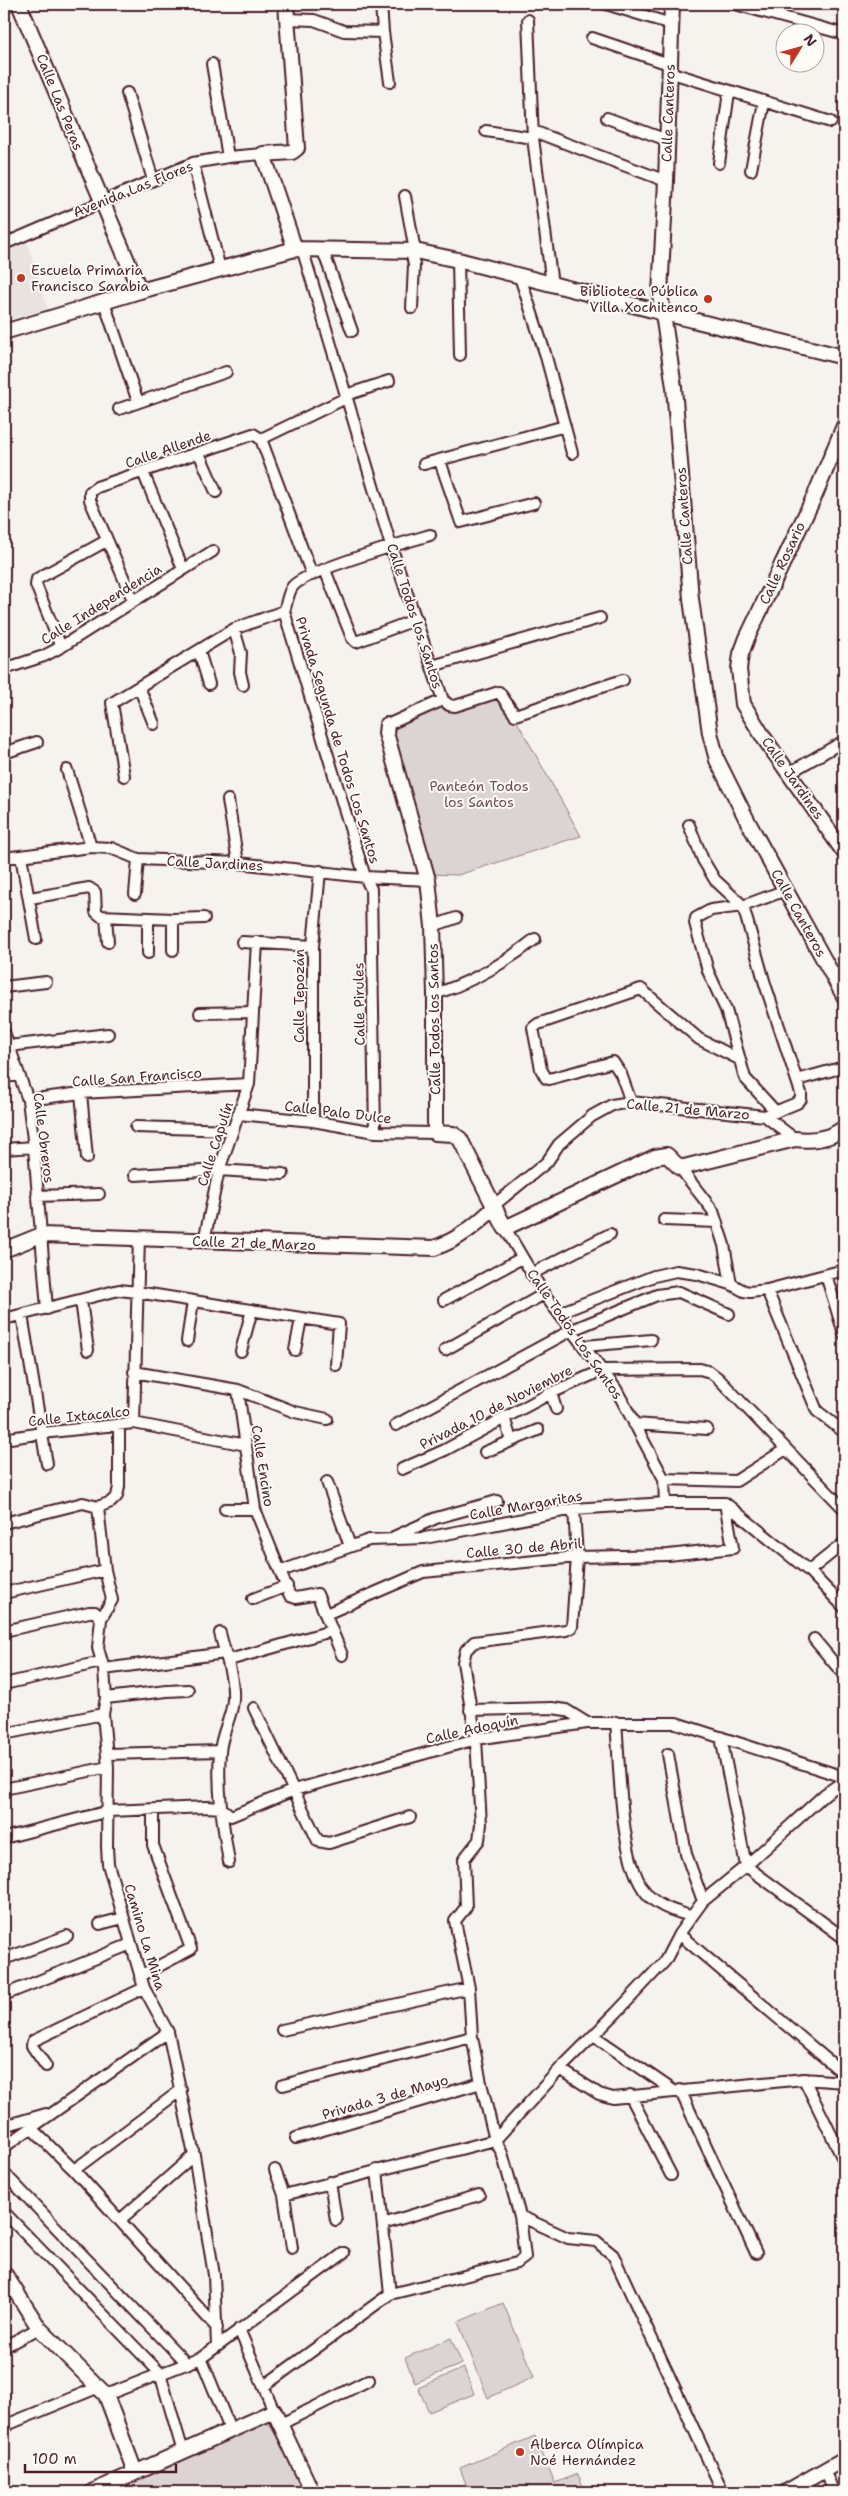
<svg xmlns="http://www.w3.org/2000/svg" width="848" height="2496" font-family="'Shantell Sans',sans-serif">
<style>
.built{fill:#e9e3e0}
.green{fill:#dcd4d2;stroke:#937a7e}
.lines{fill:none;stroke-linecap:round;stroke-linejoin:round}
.street-casing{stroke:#4a1f2b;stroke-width:14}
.secondary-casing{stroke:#4a1f2b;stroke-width:18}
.street{stroke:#fdfcf7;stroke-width:10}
.secondary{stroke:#fdfcf7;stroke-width:14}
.poi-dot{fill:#c8321e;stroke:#fdfcf7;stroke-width:2}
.labels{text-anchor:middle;stroke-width:4;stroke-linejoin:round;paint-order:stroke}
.street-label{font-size:14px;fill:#4a1f2b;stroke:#fdfcf7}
.poi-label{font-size:14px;fill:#4a1f2b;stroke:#fdfcf7;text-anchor:start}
.park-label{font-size:14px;fill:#6e4c55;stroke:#fdfcf7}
</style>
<rect width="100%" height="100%" fill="#f6f3ef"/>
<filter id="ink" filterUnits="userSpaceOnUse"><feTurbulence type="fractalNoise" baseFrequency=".02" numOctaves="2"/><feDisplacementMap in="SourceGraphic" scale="10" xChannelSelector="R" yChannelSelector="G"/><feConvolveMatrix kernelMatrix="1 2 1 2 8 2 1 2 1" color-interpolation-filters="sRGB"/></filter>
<g filter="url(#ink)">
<path class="built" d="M25,236L48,309L5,321L4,246Z"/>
<path class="green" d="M500,691L581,836L458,875L428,874L390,722L443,700H454Z
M503,2303L534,2377L488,2398L458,2322Z
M451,2338L462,2364L415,2383L405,2358Z
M464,2368L474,2394L429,2412L418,2388Z
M266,2419L309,2492H110Z
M535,2436L555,2483L578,2474L585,2492H469L460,2468Z"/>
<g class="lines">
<g class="street-casing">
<path id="street" d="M381,4L383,32L390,82
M606,4L671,24
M735,4L844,34
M287,19L314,20L344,31L383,32
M528,20L533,138L552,285
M592,38L669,64
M212,64L228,157
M669,72L831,122
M127,93L153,180
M607,118L667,140
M486,131L533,138
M533,131L666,181
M193,163L220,269
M719,163L729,92
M751,170L764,102
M405,196L415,251
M4,244L193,163L228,157L263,154
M302,248L391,546L443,700L449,705L455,706L499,692L515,715L623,680
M322,248L352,331
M411,251L414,265L412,308
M458,260L460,355
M520,277L545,353L572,453
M104,302L138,402
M346,395L389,381
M119,409L226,372
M261,439L346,398
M199,453L216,492
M440,461L461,522L534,503
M424,464L565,426
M143,472L183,569
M325,570L352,638L356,642L417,619
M133,600L90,500V492L97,487L253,434L261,439L312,575
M284,611L365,877L371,889L375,1132
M284,611C287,603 288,592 293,586C307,570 406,542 430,535
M234,629L241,653L240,672L243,685
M61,647L36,585L37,579L106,541
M199,651L209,684
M432,666L600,618
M4,669L44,656L61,647L213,551
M139,687L154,724
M387,725L443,700
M4,753L37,742
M67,770L91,847
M789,773L844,741
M124,776L112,703L234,629L284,611
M228,800L238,863
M689,825L703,860L715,880L743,906L765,984L801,1093V1099L797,1103L765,1116
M21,856L36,939
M4,858L91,847L111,848L138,859L238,863L365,877L428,880
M135,894L138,859
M30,898L89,888L95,892L96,912L101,916L173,919L204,918
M106,917L108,942
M433,926L456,918
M242,942L313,946
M173,950V919
M148,953V918
M4,987L46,982
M435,994C472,982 504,964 535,939
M200,1013L253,1012
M4,1032L28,1100L34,1147L47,1309
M9,1046L108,1034
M4,1077L19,1075
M797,1080L844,1067
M81,1093L87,1158
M28,1100L81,1093L249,1084
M631,1102L621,1074L613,1062L549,1079L546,1078L541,1069L533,1028L538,1024L641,989L699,1039L739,1059
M776,1112L745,1078L726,1010L708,971L695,923L696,918L711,910L743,906L786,890
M238,1114L313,1121L375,1132L435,1133
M313,1121V946L320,871
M136,1127L233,1130
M4,1149L34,1147
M680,1168L713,1211L724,1245L731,1284
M135,1175L219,1170L283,1174
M37,1196L99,1194
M493,1206L547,1162L559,1144L592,1116L612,1105L631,1102L765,1116L795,1139
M664,1220L717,1222
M505,1228L544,1294L616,1389L664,1479L665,1503
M204,1241L219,1170L249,1084L257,942
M531,1274L610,1234
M826,1275L844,1334
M767,1290L817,1411L844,1432
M444,1300L522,1258
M81,1301L88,1350
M559,1313L654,1276L676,1271L697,1274L731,1284L744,1291L750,1292L767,1290L844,1270
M22,1315L47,1464
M4,1319L119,1290L137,1292L339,1324L336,1365
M187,1341L193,1301
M585,1346L651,1340
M295,1350L301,1319
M445,1350L544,1294
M241,1351L252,1310
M134,1372L238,1390L295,1412L327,1419
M238,1390L255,1509L290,1596L296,1598L317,1594L342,1655
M551,1393L556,1409
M504,1417L511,1440
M134,1423L139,1237
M634,1424L707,1429
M396,1425L572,1330L657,1295L679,1292L729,1314
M4,1439L42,1433L134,1423L246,1445
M485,1452L538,1430
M402,1469L445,1450L551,1393L603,1370L700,1369L710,1372L718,1378L844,1509
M664,1479L736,1481L786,1449
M327,1482L350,1546
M725,1503L809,1571L844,1607
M98,1507L105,1570L112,1600L101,1619
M225,1509H255
M4,1523L83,1503L98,1507L111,1502L117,1496L119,1487V1424
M396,1536L436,1518L497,1501
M281,1571L369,1540L425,1538L574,1509L665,1503H725
M809,1571L844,1543
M4,1593L105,1570
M253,1599L287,1586
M326,1614L423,1572L577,1557L668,1555L733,1548L725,1503
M4,1631L89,1612H95L101,1619L98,1648L104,1669L106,1698L103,1714L108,1767L107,1847L108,1864L144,1988L168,2032L194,2155L214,2275L217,2345
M220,1633C225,1654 237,1685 232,1707C229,1722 221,1736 220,1752C217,1789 223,1826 229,1862
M814,1639L844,1675
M229,1660L331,1631
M104,1669L225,1653
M4,1684L101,1662
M106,1698L167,1691L188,1690
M254,1708L318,1841L329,1843L410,1817
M470,1710L552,1708L566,1710L587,1723
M616,1722C620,1765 619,1862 647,1894C658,1907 675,1911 690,1916
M4,1734L103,1714
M721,1737L746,1866L844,1938
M108,1754L220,1751
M668,1754L686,1854L703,1901
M4,1789L108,1767
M4,1838L109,1811L207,1807L221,1808L231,1816L294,1790L476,1739L587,1723H676L844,1777
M100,1924L123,1918
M679,1934L844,2074
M4,1959L67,1936
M140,1976L191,1949L153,1845V1810
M4,1995L131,1944
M282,2030L469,1988
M594,2036L674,2091
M46,2066L32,2046L33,2041L144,1988
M560,2069L599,2094L613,2098L804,2079L844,2082
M804,2079L844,2161
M283,2085L472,2037
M680,2090L756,2253
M630,2095L671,2175
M4,2126L46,2114
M31,2128L74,2170L217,2328
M296,2138L481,2083
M495,2140L560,2069L616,2013L665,1961L679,1934L703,1901L746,1866L825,1794L844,1781
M4,2147L168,2032
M74,2170L181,2090
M275,2170L284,2195L292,2248
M377,2170L390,2294
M4,2173L187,2364
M330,2182L336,2220
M284,2195L495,2140
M4,2212L160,2373L183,2452
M520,2216L568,2238L596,2241L613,2255L723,2492
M120,2220L194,2155
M383,2224L479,2195
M239,2329L274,2411
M4,2347L39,2328
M201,2358L230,2429
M264,2386L390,2294L517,2263L525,2257L520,2216L502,2153L495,2140L481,2083L472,2037L469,1988L455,1921L466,1907L464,1859L479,1840L481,1824L476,1739L463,1662L466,1650L474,1642L566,1630L572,1627L577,1557L574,1509
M106,2395L201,2358L344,2253
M279,2425L369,2380
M4,2426L99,2387
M824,2471L834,2492"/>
</g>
<g class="secondary-casing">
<path id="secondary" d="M19,4L140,291
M286,4L297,148L292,152L263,154L295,249
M672,4L666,181L660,294L674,387L691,599L710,733L717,760L748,822L844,996
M4,332L140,291L295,249L415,251L458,260L664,313L844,357
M844,426L815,495L747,638L741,654L739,669L743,704L764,738L844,852
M387,725L386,733L428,880L433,926L435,994V1133L453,1134L460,1139L505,1228L655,1157L667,1155L680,1168L795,1139C812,1141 830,1139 844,1128
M4,1250L41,1235L434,1248C458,1240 476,1225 494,1208
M4,2273L39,2328L106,2395L135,2472
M92,2492L274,2411L312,2492
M786,2492L844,2459"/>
</g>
<use href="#street" class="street"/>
<use href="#secondary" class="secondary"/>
</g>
</g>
<g class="poi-dot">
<circle cx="21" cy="278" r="5"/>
<circle cx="708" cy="299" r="5"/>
<circle cx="520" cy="2452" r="5"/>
</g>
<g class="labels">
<g class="street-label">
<text transform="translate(60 102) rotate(68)" y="5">Calle Las Peras</text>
<text transform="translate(668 113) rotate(-88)" y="5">Calle Canteros</text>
<text transform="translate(133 189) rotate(-22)" y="5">Avenida Las Flores</text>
<text transform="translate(168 449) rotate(-19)" y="5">Calle Allende</text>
<text transform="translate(684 516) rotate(-94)" y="5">Calle Canteros</text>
<text transform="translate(782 563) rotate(-65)" y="5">Calle Rosario</text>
<text transform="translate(101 604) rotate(-32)" y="5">Calle Independencia</text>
<text transform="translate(415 616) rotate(72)" y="5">Calle Todos los Santos</text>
<text transform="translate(338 740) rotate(73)" y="5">Privada Segunda de Todos Los Santos</text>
<text transform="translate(793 778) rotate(55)" y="5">Calle Jardines</text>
<text transform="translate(215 863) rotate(3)" y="5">Calle Jardines</text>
<text transform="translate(799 913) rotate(61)" y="5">Calle Canteros</text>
<text transform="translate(299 996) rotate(-90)" y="5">Calle Tepozán</text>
<text transform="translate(359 1004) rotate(-91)" y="5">Calle Pirules</text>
<text transform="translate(434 1019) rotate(-91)" y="5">Calle Todos los Santos</text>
<text transform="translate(137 1077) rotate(-4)" y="5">Calle San Francisco</text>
<text transform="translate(688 1109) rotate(5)" y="5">Calle 21 de Marzo</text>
<text transform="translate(338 1112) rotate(7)" y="5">Calle Palo Dulce</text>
<text transform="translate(44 1138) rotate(83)" y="5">Calle Obreros</text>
<text transform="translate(215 1144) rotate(-72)" y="5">Calle Capulín</text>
<text transform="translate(254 1243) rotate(2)" y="5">Calle 21 de Marzo</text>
<text transform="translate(575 1334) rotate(55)" y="5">Calle Todos Los Santos</text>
<text transform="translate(496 1407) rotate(-27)" y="5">Privada 10 de Noviembre</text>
<text transform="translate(79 1416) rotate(-6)" y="5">Calle Ixtacalco</text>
<text transform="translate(263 1466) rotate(81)" y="5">Calle Encino</text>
<text transform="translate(526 1505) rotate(-10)" y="5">Calle Margaritas</text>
<text transform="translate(524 1548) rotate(-5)" y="5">Calle 30 de Abril</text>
<text transform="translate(472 1729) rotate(-12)" y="5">Calle Adoquín</text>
<text transform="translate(145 1937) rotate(73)" y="5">Camino La Mina</text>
<text transform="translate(385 2097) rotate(-16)" y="5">Privada 3 de Mayo</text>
</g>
<g class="poi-label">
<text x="31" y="275">Escuela Primaria<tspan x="31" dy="16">Francisco Sarabia</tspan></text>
<text x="698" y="296" text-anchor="end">Biblioteca Pública<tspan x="698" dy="16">Villa Xochitenco</tspan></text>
<text x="530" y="2449">Alberca Olímpica<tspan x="530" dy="16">Noé Hernández</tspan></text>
</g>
<g class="park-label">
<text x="479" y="791">Panteón Todos<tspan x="479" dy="16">los Santos</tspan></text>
</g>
</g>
<rect width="848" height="2496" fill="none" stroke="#fdfcf7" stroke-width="20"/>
<rect x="10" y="10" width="828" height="2476" fill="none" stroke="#4a1f2b" stroke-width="2" filter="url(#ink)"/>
<g transform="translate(800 48) rotate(53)"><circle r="24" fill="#fdfcf7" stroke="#b5a4a5"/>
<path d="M0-4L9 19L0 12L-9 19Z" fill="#c8321e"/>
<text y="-8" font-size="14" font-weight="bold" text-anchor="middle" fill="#4a1f2b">N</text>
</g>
<path d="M25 2464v8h151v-8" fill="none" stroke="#4a1f2b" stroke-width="2.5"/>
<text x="32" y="2464" font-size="15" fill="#4a1f2b" stroke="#fdfcf7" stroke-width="4" paint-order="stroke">100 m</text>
</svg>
